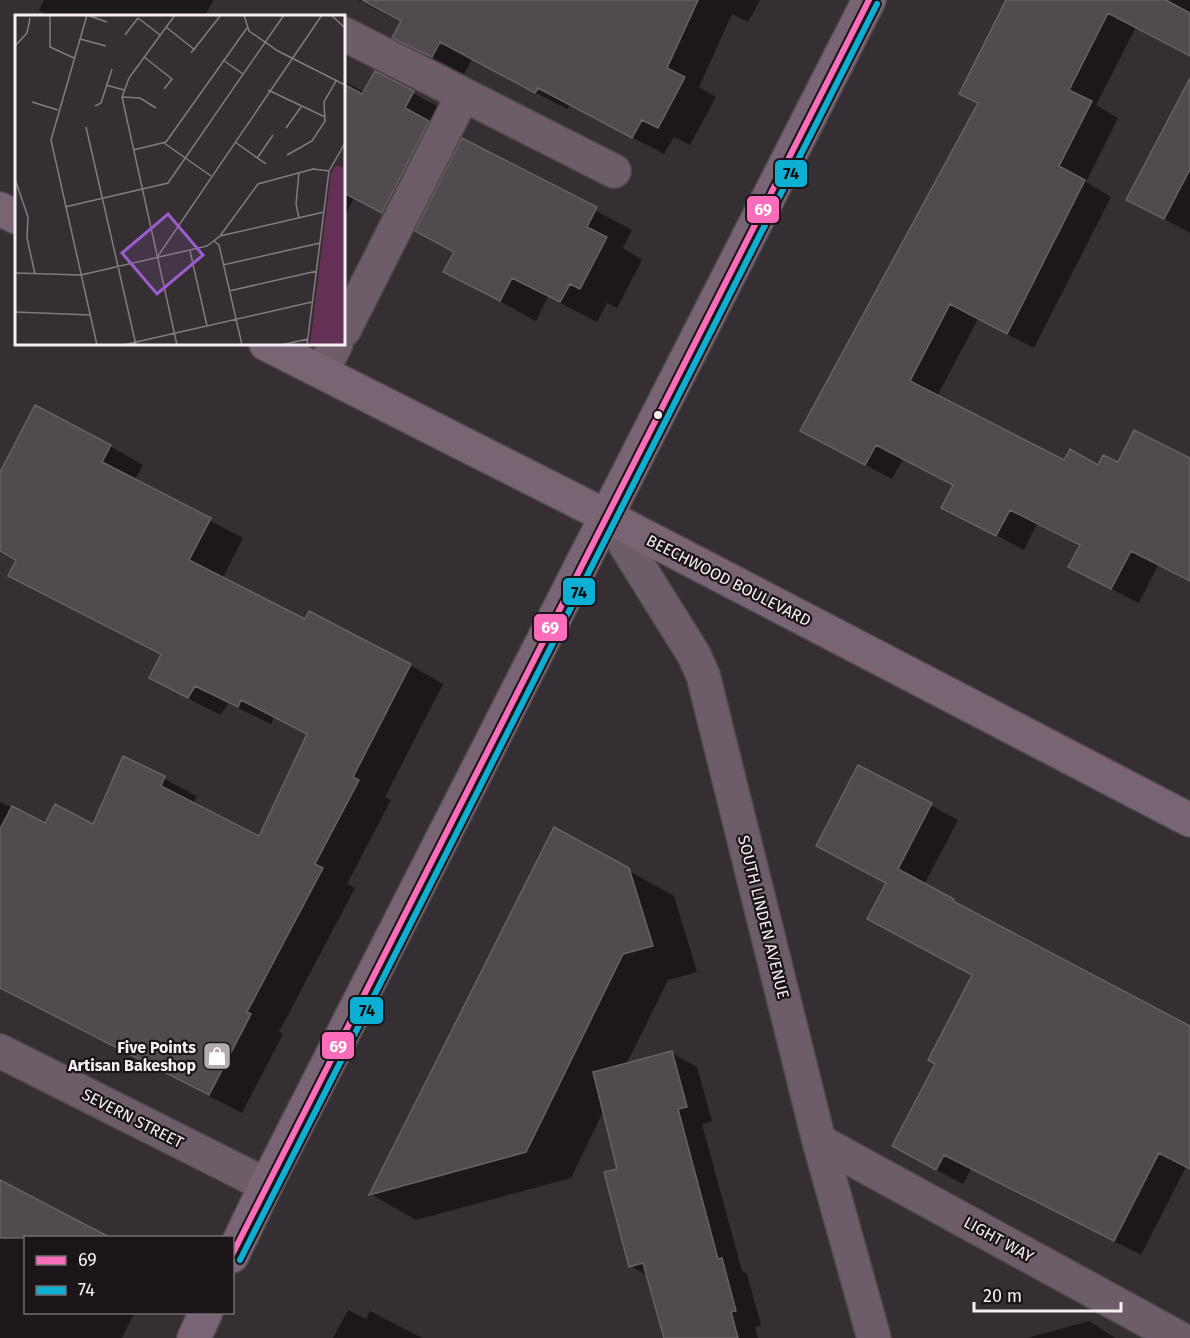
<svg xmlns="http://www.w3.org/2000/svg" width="1190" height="1338" font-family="'Fira Sans',sans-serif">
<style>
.shadow{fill:#0007}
.building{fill:#514b4e;stroke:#676165;stroke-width:1.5}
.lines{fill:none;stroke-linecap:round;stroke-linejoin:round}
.minor-casing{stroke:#4f4a4d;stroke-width:36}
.major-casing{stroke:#4f4a4d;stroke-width:36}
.minor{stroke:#6d5d68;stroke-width:33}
.major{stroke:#786472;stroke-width:33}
.bus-1-casing{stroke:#1b1519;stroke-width:10}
.bus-2-casing{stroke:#1b1519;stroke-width:10}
.bus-1{stroke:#fb6dba;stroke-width:6}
.bus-2{stroke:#0dafd3;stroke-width:6}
.bus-dot{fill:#f8eff4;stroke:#1b1519;stroke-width:2}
.labels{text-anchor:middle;stroke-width:4.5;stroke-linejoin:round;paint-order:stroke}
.street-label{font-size:16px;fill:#f8eff4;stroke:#1b1519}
.poi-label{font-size:16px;font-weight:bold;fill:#f8eff4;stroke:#1b1519;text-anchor:end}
.inset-road{fill:none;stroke:#837b80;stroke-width:1.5}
.view{fill:#9a5dcc;fill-opacity:0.15;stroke:#9a5dcc;stroke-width:3}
.inset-edge{fill:none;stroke:#f8eff4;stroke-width:3}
.line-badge{stroke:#1b1519;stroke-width:2}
.badge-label{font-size:16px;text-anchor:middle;font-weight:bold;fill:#fff}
.pale-badge-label{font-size:16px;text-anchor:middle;font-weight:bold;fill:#111}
</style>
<rect width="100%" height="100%" fill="#352e32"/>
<path class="shadow" d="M44,0H214L205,16H49L39,10Z
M358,0H760L748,22L732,14L699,87L716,97L690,145L674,137L664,154L570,105L567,109L472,59L464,74L394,37L402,23Z
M1006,0H1190V56L1136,27L1096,105L1118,118L1086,182L1111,197L1034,348L978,319L937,396L1065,462L1099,467L1190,460V581L1158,565L1139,603L1097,582L1081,546L1037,524L1024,550L943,507L954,485L903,459L892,479L829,446L980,104L961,93Z
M375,73L450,113L441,129L632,230L623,248L642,260L617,308L607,303L597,322L548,297L536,321L445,271L455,252L419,233L354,198L344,217V81L365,93Z
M1190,80V233L1128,199Z
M110,446L143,465L134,481L243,538L222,579L306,621L410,665L443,684L385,797L391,800L347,884L355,888L279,1032L283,1034L242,1113L0,988V802L46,825L94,826L124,758L197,796L193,804L260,838L308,735L274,717L271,724L228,703L221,715L183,696L151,678L162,655L10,575L18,561L0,552V475Z
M859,767L958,820L924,885L1156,1009L1190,1052V1169L1186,1167L1141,1255L971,1169L963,1184L920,1161L937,1064L974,975L869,919L887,883Z
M554,829L674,896L697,972L668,980L626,1065L672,1053L697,1067L712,1121L702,1124L742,1271L747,1274L761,1325L755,1327L758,1338H666L648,1276L630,1266L619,1170L604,1110L571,1178L416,1220L371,1194Z
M0,1182L26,1238V1312H135L122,1338H0Z
M348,1310L366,1319L370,1311L422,1338H333Z
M1089,1321L1115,1338H1027Z"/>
<path class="building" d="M362,0H698L667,68L685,77L658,128L642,120L632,138L538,88L535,93L440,42L432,57L392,38L401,21Z
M1006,0H1166L1190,13V56L1108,13L1069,90L1092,101L1059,166L1085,180L1007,334L950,304L910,381L1064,460L1070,449L1098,465L1103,455L1118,462L1134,430L1190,458V581L1131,551L1111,589L1068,567L1080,545L1010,510L996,536L941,508L953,485L876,445L865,465L800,431L978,103L959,94Z
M375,71L414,91L405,108L429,121L382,213L344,193V84L362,94Z
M1190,78V169L1164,219L1126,200Z
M462,138L597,207L587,227L607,237L580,289L570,284L560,302L512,278L500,301L443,272L454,252L415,231Z
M35,405L111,445L102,462L211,518L189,560L305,619L309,611L411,664L353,777L359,780L315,864L323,868L247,1012L251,1014L209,1095L0,988V829L12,806L45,823L55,804L93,824L123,756L165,776L161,786L259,836L307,734L241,700L238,707L195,686L188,698L149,678L161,654L8,576L16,560L0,551V472Z
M858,765L932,803L898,869L954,899L953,901L1190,1026V1169L1159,1153L1114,1241L944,1155L936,1170L892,1146L935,1064L928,1060L972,975L867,919L886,883L816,846Z
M554,827L629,868L653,946L623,954L526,1152L369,1195Z
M672,1051L687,1107L678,1109L718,1259L722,1258L736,1311L731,1312L738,1338H664L643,1263L629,1267L604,1172L617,1169L593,1072Z
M0,1180L111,1238H0Z"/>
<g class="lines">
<g class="minor-casing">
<path id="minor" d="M344,34L614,171
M344,330L463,95
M322,372L336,344
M608,517L694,655L703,675L819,1141L874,1338
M0,1051L266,1185
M819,1141L1179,1338"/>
</g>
<g class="major-casing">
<path id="major" d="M0,209L16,217
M266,344L608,517L1190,820
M232,1256L266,1185L869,0
M194,1338L206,1312"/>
</g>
<use href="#minor" class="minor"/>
<use href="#major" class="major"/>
<g class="bus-1-casing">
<path id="bus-1" d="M232,1255L869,0"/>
</g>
<g class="bus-2-casing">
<path id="bus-2" d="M240,1260L877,4"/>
</g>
<use href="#bus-1" class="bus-1"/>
<use href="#bus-2" class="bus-2"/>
</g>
<defs>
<g id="shop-square" transform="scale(1.5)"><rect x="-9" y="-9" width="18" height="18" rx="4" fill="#b4abb0" stroke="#1b1519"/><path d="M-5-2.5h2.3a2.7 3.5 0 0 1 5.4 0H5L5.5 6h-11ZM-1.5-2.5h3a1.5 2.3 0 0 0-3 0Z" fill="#fff"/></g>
</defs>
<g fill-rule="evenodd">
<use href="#shop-square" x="217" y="1056"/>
</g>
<circle class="bus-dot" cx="658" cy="415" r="5"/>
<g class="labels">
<g class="street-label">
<text transform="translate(729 580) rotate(27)" y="6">BEECHWOOD BOULEVARD</text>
<text transform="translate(764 917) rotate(76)" y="6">SOUTH LINDEN AVENUE</text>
<text transform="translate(133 1118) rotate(27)" y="6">SEVERN STREET</text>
<text transform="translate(999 1239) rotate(29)" y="6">LIGHT WAY</text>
</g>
<g class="poi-label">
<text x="196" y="1053">Five Points<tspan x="196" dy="18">Artisan Bakeshop</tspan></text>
</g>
</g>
<g transform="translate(15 15)">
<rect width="330" height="330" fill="#352e32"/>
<path d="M321,150L330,153V330H295L316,158Z" fill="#653055"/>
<path class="inset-road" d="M35,0V32L59,43M72,0L92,7M72,0L36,125L82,330M160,0L114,63L107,82L162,330M229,0L234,16L263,36L330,70M316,0L330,13M123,3L145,20M151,12L180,35M110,20L123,3M65,24L91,31M0,31L12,18L15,3M176,38L206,0M129,42L157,64L149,74M208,45L228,59M91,70L109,75M253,75L310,102M107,82L125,83L141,93M17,87L43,95M80,91L86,88L97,54M71,112L121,330M271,113L286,92M220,127L251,149M149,128L196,161M118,135L151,127L232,13M272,140L297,126L310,106L309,87L321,66M243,142L258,120M0,164L13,202L12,223L20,259M50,192L153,168L269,0M284,203L281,189L284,157M205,221L309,197M199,226L204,230L227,330M175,236L192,311M143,241L307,0M208,250L305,228M0,258L66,260L192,231L205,221L243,169L298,154L314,156L330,128M214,276L302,256M0,297L75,300M108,330L297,287M266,330L293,324M292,330L314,156"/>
<path class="view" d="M153,199L188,240L142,279L107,238Z"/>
<rect width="330" height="330" class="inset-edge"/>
</g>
<g class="line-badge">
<rect x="774" y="159" width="34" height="29" rx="6" fill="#0dafd3"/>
<rect x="746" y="195" width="34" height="29" rx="6" fill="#fb6dba"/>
<rect x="562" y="577" width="34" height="29" rx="6" fill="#0dafd3"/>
<rect x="533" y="613" width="35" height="29" rx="6" fill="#fb6dba"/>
<rect x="349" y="996" width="35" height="29" rx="6" fill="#0dafd3"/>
<rect x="321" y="1031" width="34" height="29" rx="6" fill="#fb6dba"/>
</g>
<g class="badge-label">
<text x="763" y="215">69</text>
<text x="550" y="633">69</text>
<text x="338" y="1052">69</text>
</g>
<g class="pale-badge-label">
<text x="791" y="179">74</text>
<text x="579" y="598">74</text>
<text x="367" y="1016">74</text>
</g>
<rect x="24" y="1236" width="210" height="78" fill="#1b1519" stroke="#736c71" stroke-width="1.5"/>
<rect x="36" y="1256" width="30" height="9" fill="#fb6dba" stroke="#736c71" stroke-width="1.5"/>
<text x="78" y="1266" font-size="18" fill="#f8eff4">69</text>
<rect x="36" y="1286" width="30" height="9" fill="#0dafd3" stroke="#736c71" stroke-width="1.5"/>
<text x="78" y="1296" font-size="18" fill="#f8eff4">74</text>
<path d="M974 1302v9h147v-9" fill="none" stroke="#f8eff4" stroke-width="3"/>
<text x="983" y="1302" font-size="18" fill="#f8eff4" stroke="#1b1519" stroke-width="4.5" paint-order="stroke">20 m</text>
</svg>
